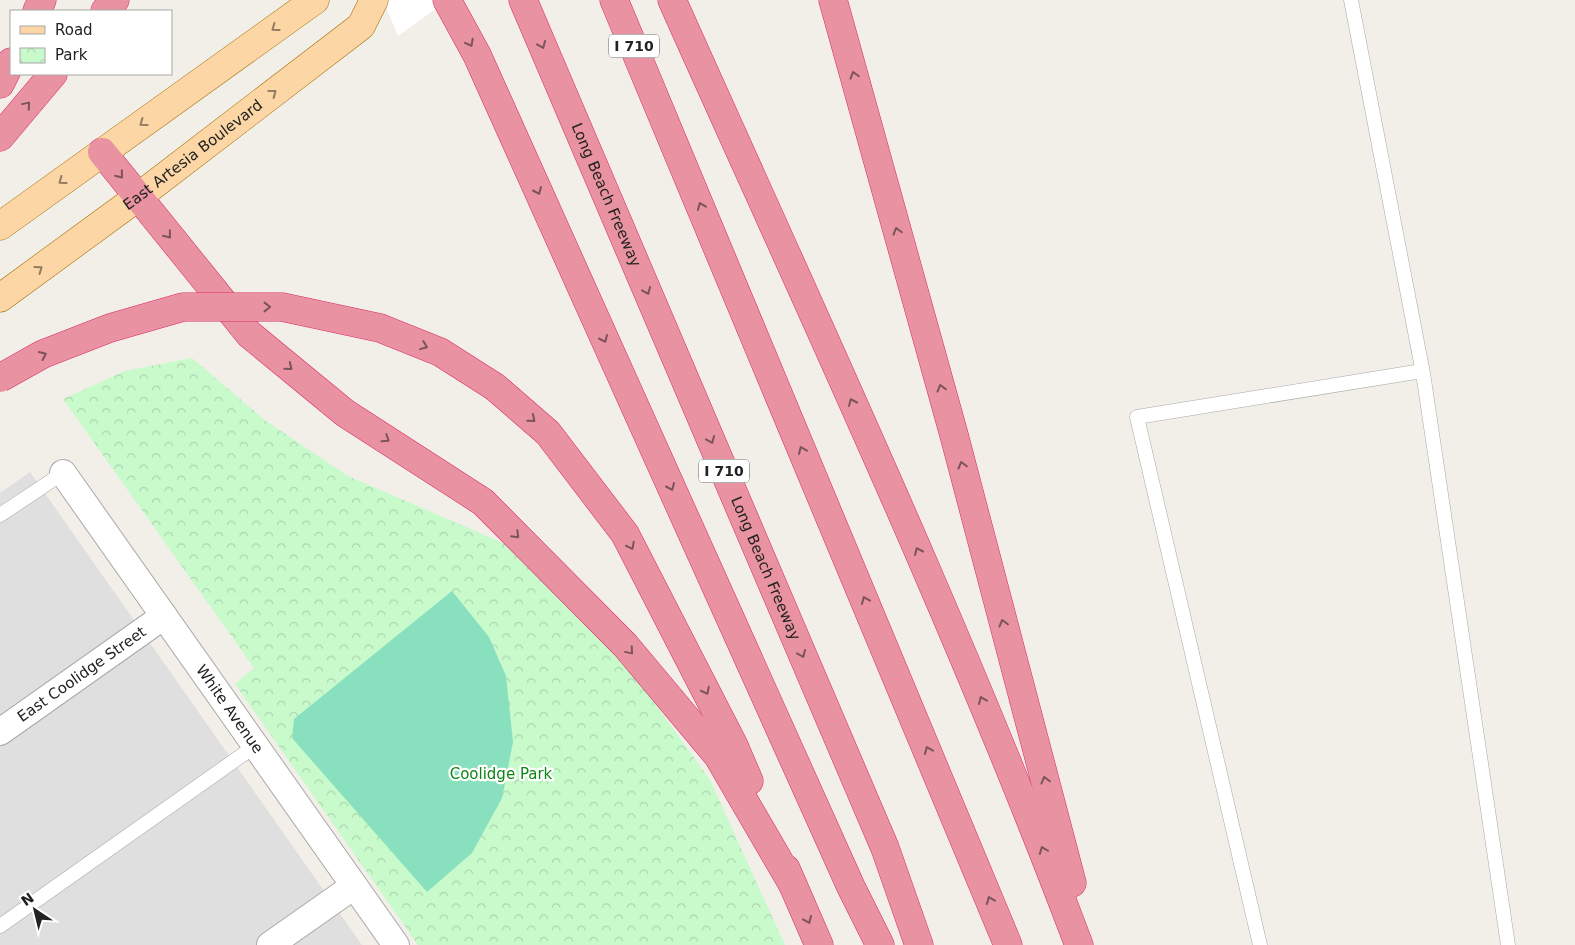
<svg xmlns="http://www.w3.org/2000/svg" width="1575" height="945" font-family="'DejaVu Sans',sans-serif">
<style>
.residential{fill:#e0dfdf}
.park{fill:url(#park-crowns)}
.pitch{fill:#88e0be}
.pier{fill:#fff}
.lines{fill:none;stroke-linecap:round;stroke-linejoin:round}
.service-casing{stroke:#a9a9a9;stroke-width:15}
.minor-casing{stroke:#a9a9a9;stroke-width:28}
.primary-casing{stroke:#a06b00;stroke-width:29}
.motorway-casing{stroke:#dc2a67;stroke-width:29}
.service{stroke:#fff;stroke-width:14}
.minor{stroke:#fff;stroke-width:26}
.primary{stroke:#fcd6a4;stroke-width:28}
.motorway{stroke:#e892a2;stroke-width:28}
.motorway-bridge-casing{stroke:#dc2a67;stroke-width:29;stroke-linecap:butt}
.motorway-bridge{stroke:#e892a2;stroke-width:28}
.oneway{stroke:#8f7c63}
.oneway2{stroke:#7b545c}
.labels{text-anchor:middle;stroke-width:4.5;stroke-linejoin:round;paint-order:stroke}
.shield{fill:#fff;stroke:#646464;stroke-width:1}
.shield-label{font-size:14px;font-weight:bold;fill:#222}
.street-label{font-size:15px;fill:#222;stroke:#fff}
.park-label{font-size:15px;fill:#0c8416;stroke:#fff}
</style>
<defs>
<pattern id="park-crowns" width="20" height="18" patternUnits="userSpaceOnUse" patternTransform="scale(1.25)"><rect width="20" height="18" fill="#c8facc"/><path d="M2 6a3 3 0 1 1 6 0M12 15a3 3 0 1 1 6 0" fill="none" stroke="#acd6af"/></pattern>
</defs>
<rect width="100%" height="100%" fill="#f2efe9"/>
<path class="residential" d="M30,472L362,945H0V493Z"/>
<path class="park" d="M192,358L266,421L348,476L510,546L603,631L710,780L785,945H418L235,684L254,668L63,399L125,371Z"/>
<path class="pitch" d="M452,591L489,637L506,676L513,742L502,798L472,853L427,892L292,738L294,719Z"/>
<path class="pier" d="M383,0H448L398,36Z"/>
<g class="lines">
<g class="service-casing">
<path id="service" d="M1351,0L1423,373L1508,945
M0,515L63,473
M0,926L255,746
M1260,945L1137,417L1422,371"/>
</g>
<g class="minor-casing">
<g id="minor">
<path id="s1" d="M63,473L396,945"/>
<path id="s2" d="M0,732L164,616"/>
<path d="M270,945L354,886"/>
</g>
</g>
<g class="primary-casing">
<g id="primary">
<path d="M0,226L315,0"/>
<path id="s3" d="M0,298L138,197L361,26L374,0"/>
</g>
</g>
<g class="motorway-casing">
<g id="motorway">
<path d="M447,0L477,55L851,887L880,945"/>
<path id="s4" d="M523,0L885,848L919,945"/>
<path d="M614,0L1008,945"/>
<path d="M672,0C812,313 958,624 1079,945"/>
<path d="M833,0L954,435L1072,883"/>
<path d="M37,11L42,0"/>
<path d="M105,11L115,0"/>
<path d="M0,84L11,62"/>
<path d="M0,137L53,74"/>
<path d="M102,152L249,334L345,413L483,502L625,645L718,756L793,885"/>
<path d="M495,387L548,433L625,534L734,746L749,781"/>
<path d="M786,869L819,945"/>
</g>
</g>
<use href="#service" class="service"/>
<use href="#minor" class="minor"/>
<use href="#primary" class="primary"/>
<use href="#motorway" class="motorway"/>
<g class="motorway-bridge-casing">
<path id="motorway-bridge" d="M0,378L43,354L110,328L183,307H282L380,328L440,352L495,387"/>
</g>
<use href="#motorway-bridge" class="motorway-bridge"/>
</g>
<defs><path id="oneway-chevron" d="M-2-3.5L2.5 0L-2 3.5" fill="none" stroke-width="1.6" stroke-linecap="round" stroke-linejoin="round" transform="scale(1.25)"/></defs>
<g class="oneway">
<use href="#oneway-chevron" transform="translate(275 28) rotate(144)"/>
<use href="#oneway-chevron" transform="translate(273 93) rotate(-37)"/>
<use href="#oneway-chevron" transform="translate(143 123) rotate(144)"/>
<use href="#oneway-chevron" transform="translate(62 181) rotate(144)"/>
<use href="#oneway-chevron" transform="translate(39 269) rotate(-36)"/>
</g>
<g class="oneway2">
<use href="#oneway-chevron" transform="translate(470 43) rotate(62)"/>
<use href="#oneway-chevron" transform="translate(542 45) rotate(67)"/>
<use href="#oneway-chevron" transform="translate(854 75) rotate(-106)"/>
<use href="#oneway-chevron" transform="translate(27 105) rotate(-50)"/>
<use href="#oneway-chevron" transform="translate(120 175) rotate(51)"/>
<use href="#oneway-chevron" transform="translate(538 191) rotate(66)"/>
<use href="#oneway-chevron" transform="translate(701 206) rotate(-112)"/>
<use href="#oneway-chevron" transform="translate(897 231) rotate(-106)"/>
<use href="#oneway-chevron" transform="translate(168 235) rotate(51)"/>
<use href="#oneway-chevron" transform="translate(647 291) rotate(67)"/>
<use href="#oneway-chevron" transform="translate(267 307)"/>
<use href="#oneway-chevron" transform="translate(604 339) rotate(66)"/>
<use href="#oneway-chevron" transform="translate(424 346) rotate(22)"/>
<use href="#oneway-chevron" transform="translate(43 355) rotate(-25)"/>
<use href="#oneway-chevron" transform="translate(289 367) rotate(39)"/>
<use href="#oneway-chevron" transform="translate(941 388) rotate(-106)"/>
<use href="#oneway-chevron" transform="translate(852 402) rotate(-114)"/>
<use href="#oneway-chevron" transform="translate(532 419) rotate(40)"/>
<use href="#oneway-chevron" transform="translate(386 439) rotate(33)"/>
<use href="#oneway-chevron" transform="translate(711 440) rotate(67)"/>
<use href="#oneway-chevron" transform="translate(802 450) rotate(-113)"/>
<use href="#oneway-chevron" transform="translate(962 465) rotate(-105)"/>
<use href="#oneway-chevron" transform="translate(671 487) rotate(66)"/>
<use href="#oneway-chevron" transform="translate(516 535) rotate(45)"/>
<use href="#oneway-chevron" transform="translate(631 546) rotate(63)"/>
<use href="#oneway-chevron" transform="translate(918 551) rotate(-114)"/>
<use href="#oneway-chevron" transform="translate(865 600) rotate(-113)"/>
<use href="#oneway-chevron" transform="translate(1003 623) rotate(-105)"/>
<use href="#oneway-chevron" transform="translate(630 651) rotate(50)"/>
<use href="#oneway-chevron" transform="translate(802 654) rotate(67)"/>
<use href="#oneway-chevron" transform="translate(706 691) rotate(63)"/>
<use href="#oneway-chevron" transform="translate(982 700) rotate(-113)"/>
<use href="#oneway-chevron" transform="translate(928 750) rotate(-113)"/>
<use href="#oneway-chevron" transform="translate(1045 780) rotate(-105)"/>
<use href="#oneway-chevron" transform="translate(1043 850) rotate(-111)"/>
<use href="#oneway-chevron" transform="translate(990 900) rotate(-112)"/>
<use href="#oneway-chevron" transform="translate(808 920) rotate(67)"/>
</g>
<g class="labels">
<g class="shield">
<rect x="609" y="34.5" width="50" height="23" rx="4"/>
<rect x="699" y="459.5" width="50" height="23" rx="4"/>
</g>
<g class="shield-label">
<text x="634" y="51">I 710</text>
<text x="724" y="476">I 710</text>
</g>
<g class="street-label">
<text dy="5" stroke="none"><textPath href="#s3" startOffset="240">East Artesia Boulevard</textPath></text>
<text dy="5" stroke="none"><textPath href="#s4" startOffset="212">Long Beach Freeway</textPath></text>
<text dy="5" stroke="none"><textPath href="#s4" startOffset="618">Long Beach Freeway</textPath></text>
<text dy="5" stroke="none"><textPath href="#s2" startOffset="100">East Coolidge Street</textPath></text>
<text dy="5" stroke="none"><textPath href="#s1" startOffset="289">White Avenue</textPath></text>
</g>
<g class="park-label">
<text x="501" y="779">Coolidge Park</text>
</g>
</g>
<rect x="10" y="10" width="162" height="65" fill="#ffffff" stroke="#a7a7a7"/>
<rect x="20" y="26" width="25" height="8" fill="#fcd6a4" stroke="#a7a7a7"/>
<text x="55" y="35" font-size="15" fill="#222222">Road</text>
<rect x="20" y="48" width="25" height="15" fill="url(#park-crowns)" stroke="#a7a7a7"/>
<text x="55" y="60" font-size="15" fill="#222222">Park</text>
<g transform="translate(35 910) rotate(325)" stroke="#ffffff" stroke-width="4" paint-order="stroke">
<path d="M0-4L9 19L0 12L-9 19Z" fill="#222222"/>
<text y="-8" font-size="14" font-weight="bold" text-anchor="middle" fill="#222222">N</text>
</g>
</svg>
